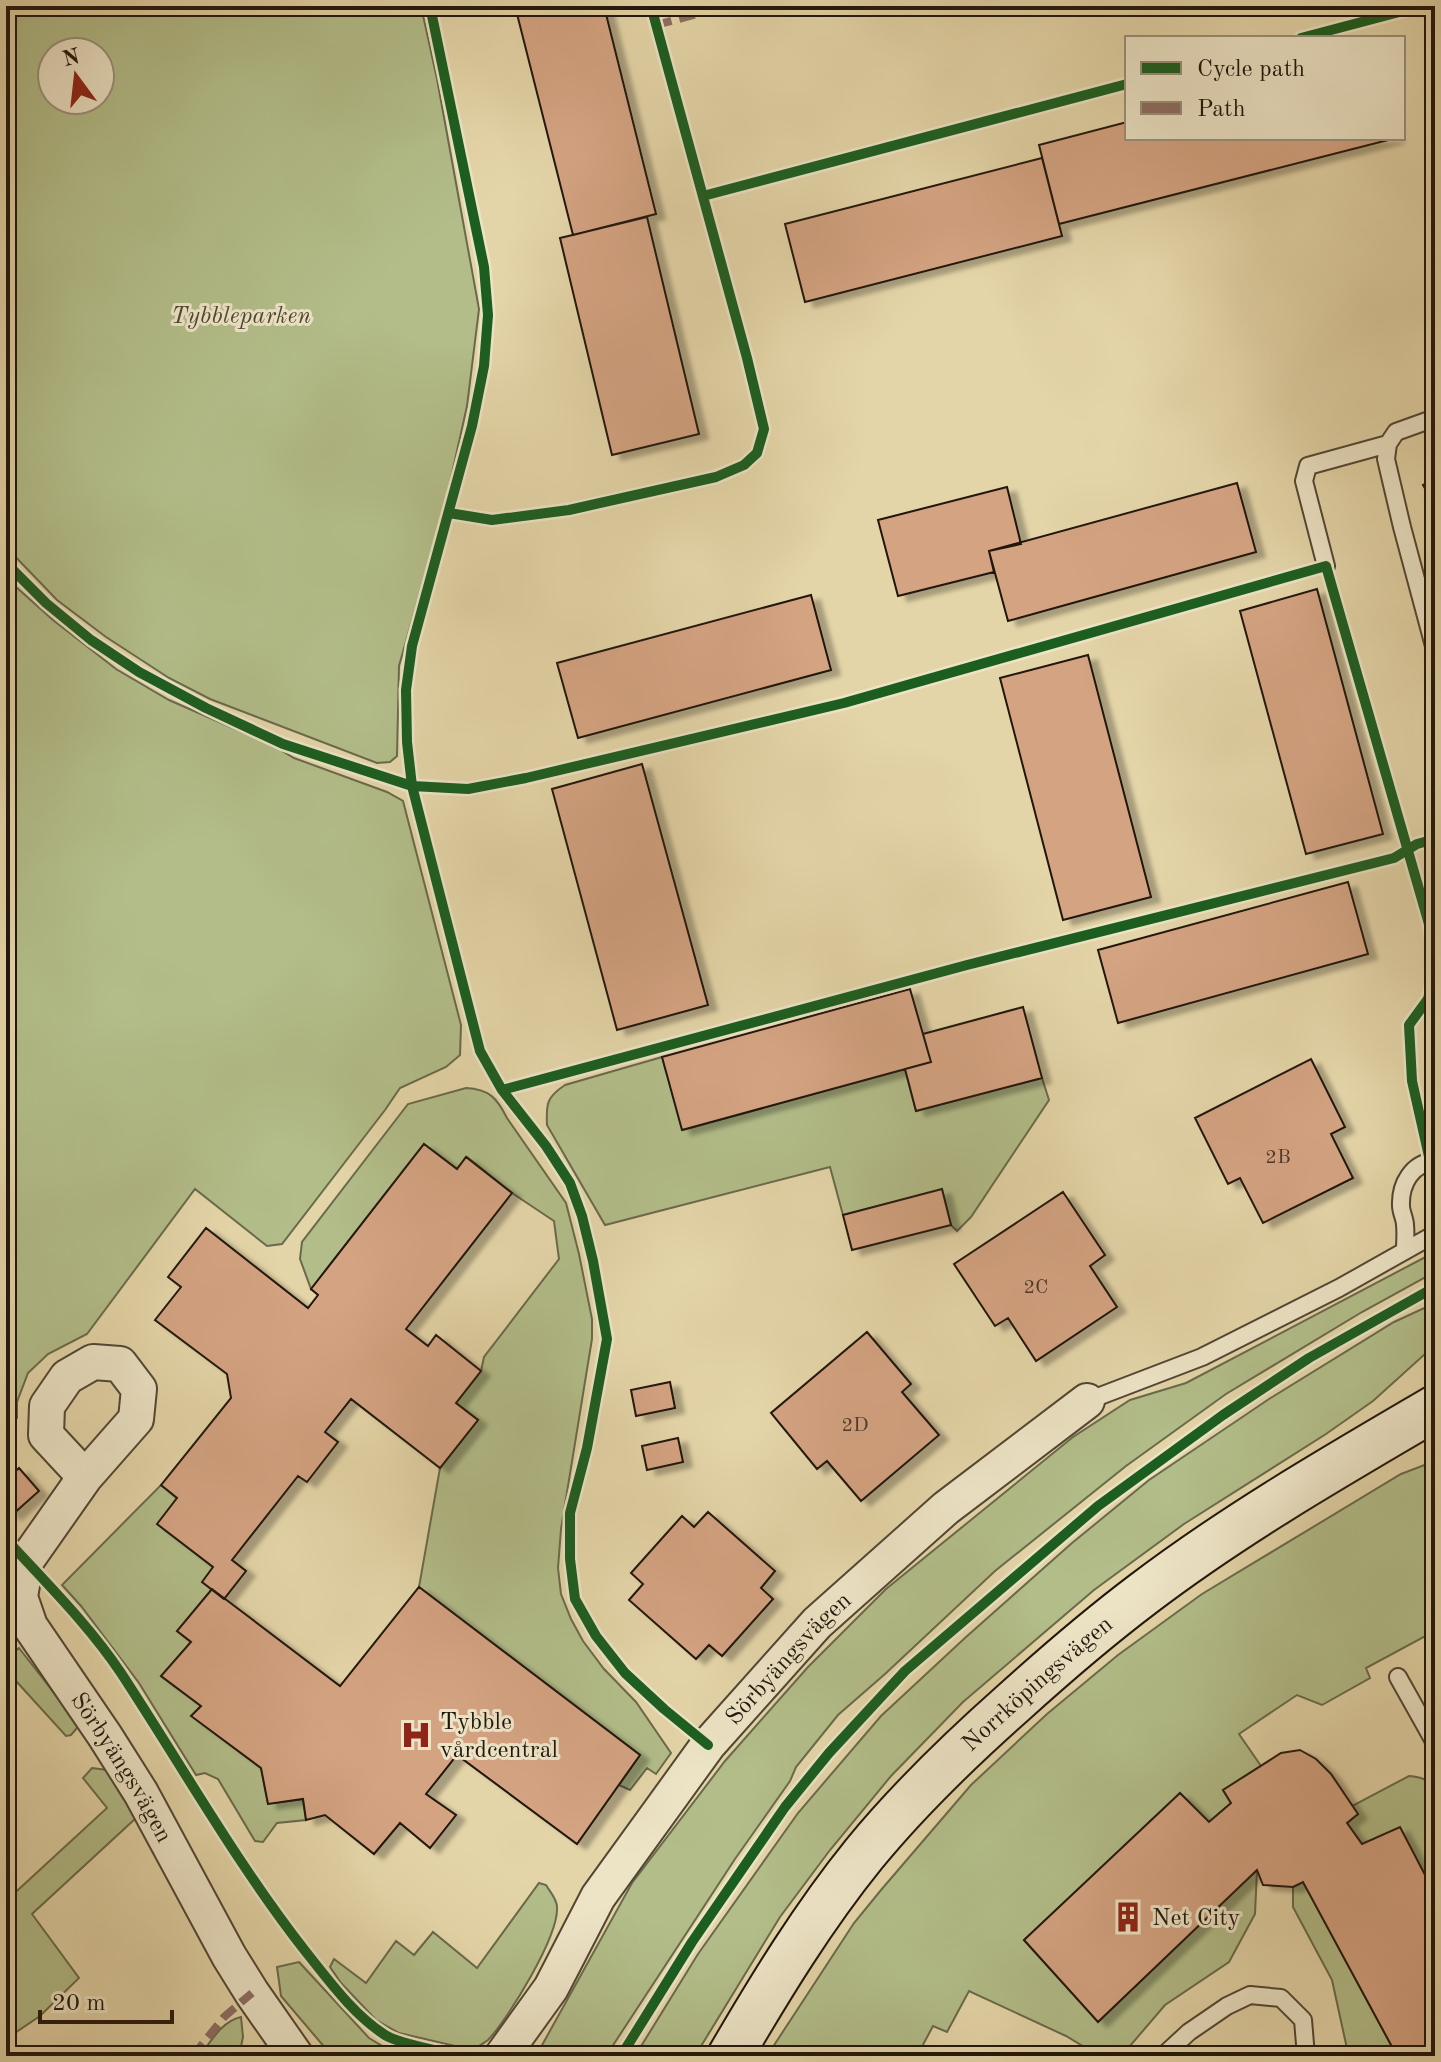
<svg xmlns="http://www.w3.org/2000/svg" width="1441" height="2062" font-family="'Old Standard TT',serif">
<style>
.green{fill:#b2bd89;stroke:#696a4b;stroke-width:2;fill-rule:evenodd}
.building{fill:#d4a382;stroke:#20160d;stroke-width:2;filter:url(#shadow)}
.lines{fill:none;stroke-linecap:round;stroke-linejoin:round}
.service-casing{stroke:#514634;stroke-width:20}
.minor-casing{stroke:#514634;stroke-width:38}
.secondary-casing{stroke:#20160d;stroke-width:48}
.service{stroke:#ede4c6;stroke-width:16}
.minor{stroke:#ede4c6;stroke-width:34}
.secondary{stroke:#ede4c6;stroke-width:44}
.quiet{stroke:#8d6e63;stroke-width:8;stroke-dasharray:16 8;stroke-linecap:butt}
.cycleway-casing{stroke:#ede4c6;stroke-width:15}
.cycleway{stroke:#1b5e20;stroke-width:10}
.labels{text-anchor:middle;stroke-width:6;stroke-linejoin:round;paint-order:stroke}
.number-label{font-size:20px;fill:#4d392a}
.park-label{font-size:24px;font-style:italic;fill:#4c4832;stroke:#ede4c6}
.street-label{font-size:24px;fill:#20160d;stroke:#ede4c6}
.poi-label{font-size:24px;fill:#20160d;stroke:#ede4c6;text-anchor:start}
</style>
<defs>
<filter id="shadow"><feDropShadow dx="9" dy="5" stdDeviation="2" flood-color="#0004"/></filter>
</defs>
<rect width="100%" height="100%" fill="#e4d5a8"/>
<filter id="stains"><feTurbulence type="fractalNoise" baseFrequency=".0025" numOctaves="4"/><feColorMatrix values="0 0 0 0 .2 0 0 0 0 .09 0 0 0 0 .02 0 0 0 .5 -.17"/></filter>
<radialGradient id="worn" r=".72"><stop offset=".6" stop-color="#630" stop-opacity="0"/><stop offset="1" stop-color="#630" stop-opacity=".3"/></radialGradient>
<path class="green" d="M6,6H421L437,79L479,309L467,406L445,505L399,666L397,756L390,762L377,763L210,699L169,678L106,637L57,600L6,547ZM52,52H100V100H52Z
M6,578L53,620L116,669L169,700L274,746L294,758L387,792L403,801L461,1025L460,1055L446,1067L400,1088L385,1110L282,1244L267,1246L195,1189L87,1334L48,1354L28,1373L17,1402V1418L6,1427Z
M662,1057L683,1130L905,1069L916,1111L1042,1078L1049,1100L971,1217L957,1231L951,1225L942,1190L843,1215L830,1167L605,1225L547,1125C546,1103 547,1097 565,1085Z
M466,1088C489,1089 497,1098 507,1118L566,1203L579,1254L592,1319V1339L561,1529L558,1568L561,1594L571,1619L583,1641L604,1669L636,1702L671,1753L656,1774L647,1768L630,1790L619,1785L640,1755L419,1587L440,1468L478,1420L456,1403L481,1371L484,1357L559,1259L554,1221L512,1193L467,1157L457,1169L424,1144L311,1289L300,1259L302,1242L408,1104Z
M1435,1252V1272L1362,1312L1226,1394L1126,1466L995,1571L885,1674L838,1715L796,1767L790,1781L735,1859L606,2056H536L632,1883L725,1761L808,1667L886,1589L1073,1437L1130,1400L1186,1383Z
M1435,1303V1331L1431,1332L1435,1345L1373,1401L1326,1434L1184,1524L1094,1590L963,1702L891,1776L830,1850L780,1917L695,2056H635L698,1954L798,1813L881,1716L966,1637L1072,1543L1149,1480L1269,1399L1394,1322Z
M1435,1461V1631L1366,1668L1370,1678L1322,1705L1297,1695L1239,1734L1261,1766L1223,1790L1231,1803L1209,1822L1180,1794L1024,1940L1098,2021L1257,1870L1255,1914L1229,1962L1165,2005L1124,2053L1115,2056H1099L1066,2036L969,1991L947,2032L933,2026L917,2056H767L854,1923L881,1890L971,1785L1047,1714L1118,1655L1202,1594L1401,1474Z
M161,1485L177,1498L158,1524L213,1567L212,1589L177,1631L191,1642L161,1676L201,1706L192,1716L261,1768L268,1804L303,1799L306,1820L277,1823L263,1842L255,1841L218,1779L205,1773L196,1775L139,1683L81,1606L62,1585Z
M19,1648L76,1721L77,1728L71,1735L66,1736L6,1670V1658Z
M92,1768L107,1770L136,1818L32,1914L79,1978L40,2016L6,2039V1901L107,1808L83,1778Z
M1409,1776C1420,1777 1430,1779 1435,1790V1894L1362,1844L1347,1823L1358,1814L1352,1806Z
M1303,1882L1397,2056H1347L1346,2044L1332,1980L1293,1907V1887Z
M539,1883L546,1885C550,1892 557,1899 557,1907C559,1936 508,2019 488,2040C483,2044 477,2047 472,2050L399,2033L376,2020L341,1983L330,1967L334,1959L366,1983L396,1941L414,1955L433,1932L477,1968Z
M299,1962L369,2038L384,2047L412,2056H332L281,1996L277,1967Z
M241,2017L243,2037L239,2056H200C211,2041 222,2021 241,2017Z"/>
<path class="building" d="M515,6H604L656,214L573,235Z
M1127,122V138H1396L1059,224L1039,145Z
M1042,158L1062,236L805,302L785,224Z
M647,217L699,434L612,455L560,238Z
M1435,479V506L1423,485Z
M1237,483L1256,552L1008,621L989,551Z
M1007,487L1021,544L989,551L994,572L898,596L878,520Z
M1317,589L1383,834L1306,854L1240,611Z
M811,595L831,670L578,738L557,663Z
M1088,655L1151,897L1063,920L1000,678Z
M642,764L708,1005L617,1030L552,789Z
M1348,882L1368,954L1118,1023L1098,950Z
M910,989L931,1062L682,1130L662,1057Z
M1023,1007L1042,1078L916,1111L905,1069L931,1062L923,1034Z
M1311,1059L1345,1127L1331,1134L1353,1178L1263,1223L1240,1178L1228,1184L1195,1118Z
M424,1144L457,1169L466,1157L512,1193L406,1329L428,1346L436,1335L481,1371L456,1403L478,1420L440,1468L351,1399L325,1432L338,1442L307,1482L298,1476L232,1560L246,1571L224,1599L202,1582L213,1567L157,1524L177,1498L161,1485L231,1398L227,1374L155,1320L181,1287L168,1277L206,1228L308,1308L318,1295L311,1289Z
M942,1189L951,1225L852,1250L843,1215Z
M1063,1192L1105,1255L1090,1266L1117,1307L1036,1361L1008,1318L995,1326L954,1264Z
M867,1332L911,1384L902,1392L939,1435L861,1501L827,1461L817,1469L771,1413Z
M670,1382L675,1408L636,1416L631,1390Z
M678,1438L683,1462L647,1470L642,1446Z
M19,1468L39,1491L12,1515L6,1508V1480Z
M708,1512L775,1571L761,1588L773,1599L722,1656L709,1645L696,1659L629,1600L643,1584L631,1573L682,1516L694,1527Z
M419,1587L640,1755L577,1844L457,1755L426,1794L456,1815L430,1848L400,1823L374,1854L325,1815L306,1820L303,1799L268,1804L261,1768L191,1716L201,1706L161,1676L191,1642L177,1631L212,1589L340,1686Z
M1300,1750L1316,1759L1331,1774L1358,1814L1347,1823L1362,1844L1400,1827L1435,1894V2056H1397L1303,1882L1293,1887L1263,1885L1257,1870L1098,2022L1024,1940L1180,1793L1209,1822L1231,1803L1223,1790L1281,1753Z"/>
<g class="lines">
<g class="service-casing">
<path id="service" d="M1388,444L1396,432L1435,418
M1326,566L1304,481L1308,466L1388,444L1386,459L1402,527L1435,650
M1405,1250C1405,1242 1406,1233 1405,1225C1405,1219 1401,1212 1401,1206C1400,1184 1412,1163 1435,1161
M1087,1401L1202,1357L1339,1288L1435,1234
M1398,1677L1435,1743
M1163,2056L1189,2032L1227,2006L1250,1995L1281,1998L1303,2020L1306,2056"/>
</g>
<g class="minor-casing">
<g id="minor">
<path id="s1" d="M85,1477L46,1435L47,1406L67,1377L93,1362L120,1364L139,1389L136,1419L85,1477L26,1561L20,1597L30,1626L105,1736L141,1793L229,1956L252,1993L296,2056"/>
<path id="s2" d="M502,2056L551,1988L598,1897L708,1745L817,1623L946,1508L1087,1401"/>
</g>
</g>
<g class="secondary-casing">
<g id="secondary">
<path id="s3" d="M730,2056C771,1986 813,1917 864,1854C909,1799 960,1750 1013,1703C1055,1665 1098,1628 1143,1594C1235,1524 1336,1466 1435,1408"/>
</g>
</g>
<use href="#service" class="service"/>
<use href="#minor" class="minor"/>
<use href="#secondary" class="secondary"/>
<path class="quiet" d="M656,25L727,6
M193,2056L224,2017L252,1993"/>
<g class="cycleway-casing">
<path id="cycleway" d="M430,6L484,267L488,315L484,366L472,426L412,646L406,690L407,742L412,786L480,1051L502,1090L546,1146L570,1183L582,1216L593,1261L607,1339L587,1448L570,1513V1559L575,1599L596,1636L625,1673L664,1709L708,1745
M1301,38L1422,6
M703,196L1127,84
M449,513L492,520L569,510L716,477L744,465L757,453L764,429L747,358L651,6
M6,563L46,603L91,640L139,672L206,708L283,744L412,786L468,789L526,778L844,703L1326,566L1429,924L1435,960
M502,1090L967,965L1394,858L1417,844L1435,839
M1430,1161L1412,1081L1409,1025L1428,999L1435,970
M6,1539C46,1583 88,1624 121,1673C182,1766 237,1864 306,1952C330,1982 353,2014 385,2035C399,2044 444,2052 462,2056
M621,2056L692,1942L785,1807L829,1753L905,1671L1098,1506L1223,1415L1309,1358L1435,1287"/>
</g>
<use href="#cycleway" class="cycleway"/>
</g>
<defs>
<g id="hospital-bare" transform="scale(2.4)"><path d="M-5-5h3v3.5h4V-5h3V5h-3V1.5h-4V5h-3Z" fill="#8f2418" stroke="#ede4c6" stroke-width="2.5" paint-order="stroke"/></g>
<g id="building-bare" transform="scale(2.4)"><path d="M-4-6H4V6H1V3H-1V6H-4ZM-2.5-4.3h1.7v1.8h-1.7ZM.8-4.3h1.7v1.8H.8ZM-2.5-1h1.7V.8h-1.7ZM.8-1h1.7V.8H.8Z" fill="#8f2418" stroke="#ede4c6" stroke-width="2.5" paint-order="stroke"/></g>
</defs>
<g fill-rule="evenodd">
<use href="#hospital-bare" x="416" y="1735"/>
<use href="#building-bare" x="1128" y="1917"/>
</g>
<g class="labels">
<g class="number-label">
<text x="1278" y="1163">2B</text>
<text x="1036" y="1293">2C</text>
<text x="855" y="1431">2D</text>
</g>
<g class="park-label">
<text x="241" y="323">Tybbleparken</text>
</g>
<g class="street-label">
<text dy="8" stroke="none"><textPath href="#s2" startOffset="492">Sörbyängsvägen</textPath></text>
<text dy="8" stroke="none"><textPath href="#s3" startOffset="486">Norrköpingsvägen</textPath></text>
<text dy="8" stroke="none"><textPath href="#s1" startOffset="656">Sörbyängsvägen</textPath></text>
</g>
<g class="poi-label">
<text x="440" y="1729">Tybble<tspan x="440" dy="28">vårdcentral</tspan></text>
<text x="1152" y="1925">Net City</text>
</g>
</g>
<rect width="1441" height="2062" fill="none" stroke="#e4d5a8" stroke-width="32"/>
<rect x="8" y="8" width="1425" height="2046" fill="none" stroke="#20160d" stroke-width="4"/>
<rect x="16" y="16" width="1409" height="2030" fill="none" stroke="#20160d" stroke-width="2"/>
<rect x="1125" y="36" width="280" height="104" fill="#ede4c6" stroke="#9b927c" stroke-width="2"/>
<rect x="1141" y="62" width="40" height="12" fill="#1b5e20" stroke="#9b927c" stroke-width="2"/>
<text x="1197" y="76" font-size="24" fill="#20160d">Cycle path</text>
<rect x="1141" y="102" width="40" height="12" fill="#8d6e63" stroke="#9b927c" stroke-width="2"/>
<text x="1197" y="116" font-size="24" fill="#20160d">Path</text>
<g transform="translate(76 76) rotate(345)"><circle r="38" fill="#ede4c6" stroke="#9b927c" stroke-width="2"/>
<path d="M0-6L14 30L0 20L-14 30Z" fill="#8f2418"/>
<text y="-12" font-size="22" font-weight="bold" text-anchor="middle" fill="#20160d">N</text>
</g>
<path d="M40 2010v12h132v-12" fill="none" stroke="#20160d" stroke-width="4"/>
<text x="52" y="2010" font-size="24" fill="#20160d" stroke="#ede4c6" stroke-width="6" paint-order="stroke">20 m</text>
<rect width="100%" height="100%" filter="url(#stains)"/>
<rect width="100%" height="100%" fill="url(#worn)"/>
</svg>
